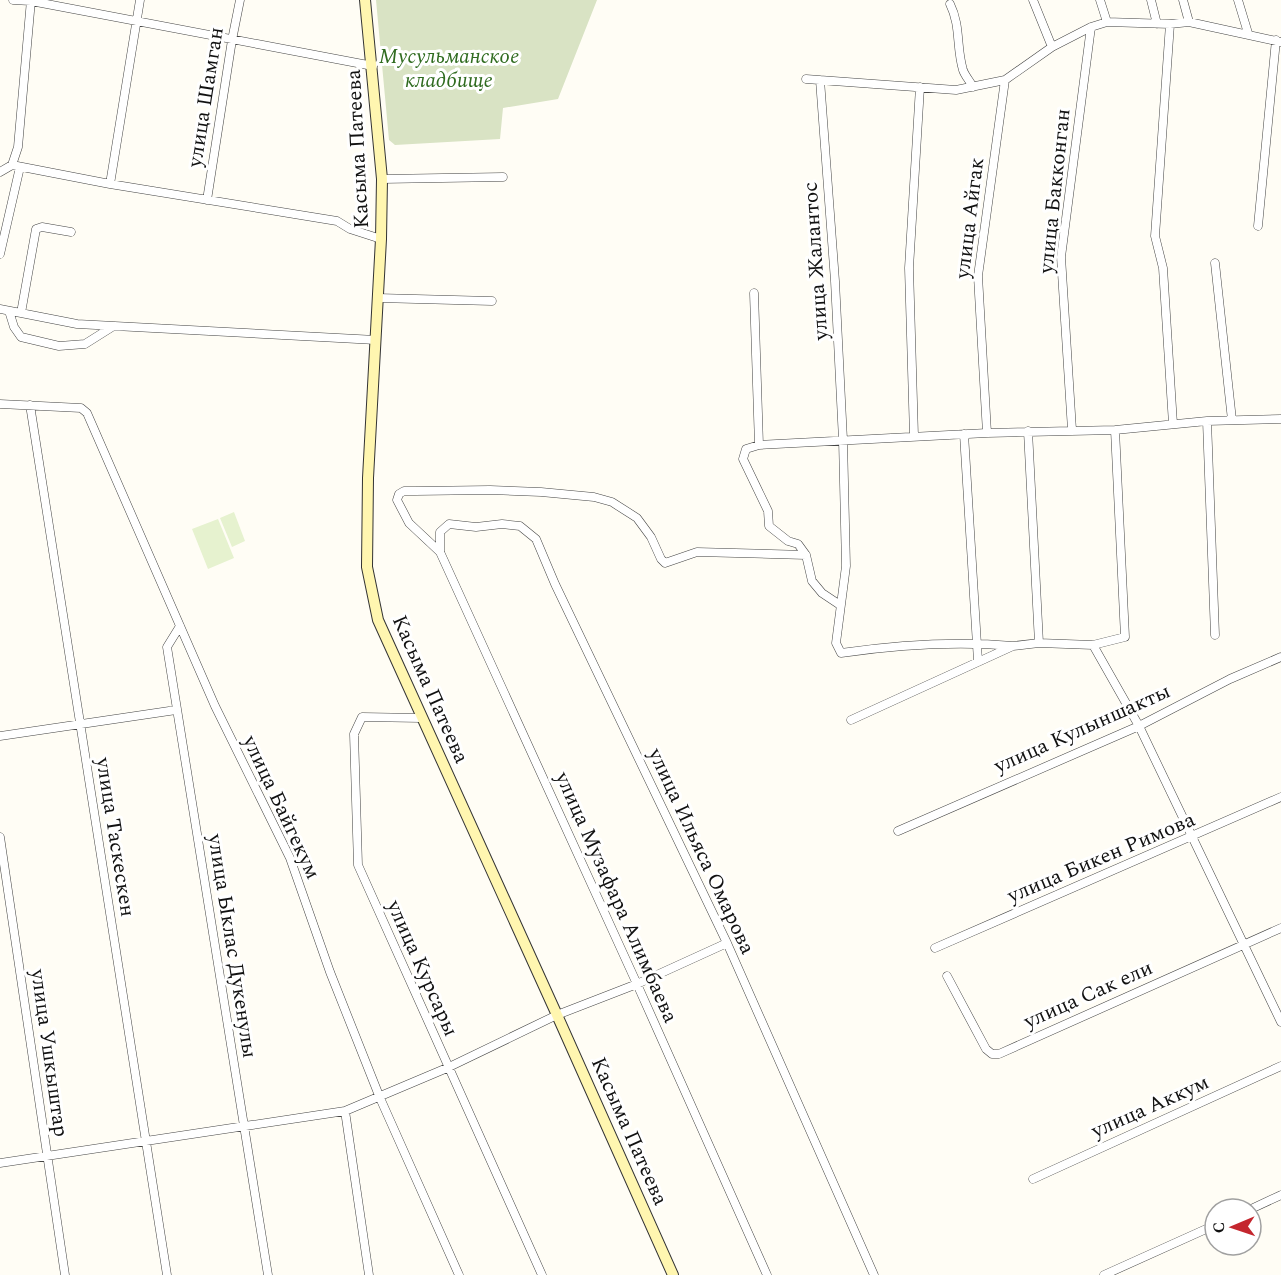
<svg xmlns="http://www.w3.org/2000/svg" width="1281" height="1275" font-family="Spectral,serif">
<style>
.cemetery{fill:#d9e3c4}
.pitch{fill:#e6f2cf}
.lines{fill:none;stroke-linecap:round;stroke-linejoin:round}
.street-casing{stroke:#444;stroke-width:9}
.secondary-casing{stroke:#333;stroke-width:12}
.street{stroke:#fff;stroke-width:8}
.secondary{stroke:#fff6b0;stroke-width:10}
.labels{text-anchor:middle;stroke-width:6;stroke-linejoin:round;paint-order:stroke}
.park-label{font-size:21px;font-style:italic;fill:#2f6b1f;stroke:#fff}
.street-label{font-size:21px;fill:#111;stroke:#fff}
</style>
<rect width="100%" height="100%" fill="#fffdf5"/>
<path class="cemetery" d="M376,0H597L558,99L503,108L500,139L395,145L389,140Z"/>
<path class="pitch" d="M234,512L245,541L232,547L220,518Z
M218,519L234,558L208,569L192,529Z"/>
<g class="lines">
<g class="street-casing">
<path id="street" d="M13,0L31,1L373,66
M1033,0L1052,47
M1100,0L1107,22
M1151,0L1157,24
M1183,0L1189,22
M1238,0L1248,33
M950,4C961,26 956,47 963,70C965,76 970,81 973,87
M1170,24L1155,236L1163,268L1173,424
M806,79L956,90L1005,80L1052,47L1091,27L1107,22L1170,24L1189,22L1281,42
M820,80L835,281L843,440L846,566L836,643L841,653C897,645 956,641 1013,646
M12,165L18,147L31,0
M0,172L12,165L110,184L337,221L350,229L381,239
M382,179L503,177
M110,184L140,0
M207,200L232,40L240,0
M1258,226L1276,40
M0,254L20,167
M1215,263L1232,420
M754,293L759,445
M378,298L492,301
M0,309L77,324L376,340
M9,311L14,327L21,337L59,346L85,344L112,327
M21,313L36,229L42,227L71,232
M0,404L81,408L87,413L215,706L290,858L330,972L380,1098L459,1275
M30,405L167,1275
M1207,421L1215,635
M1072,430L1061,257L1091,27
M1028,431L1039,643
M987,433L978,276L1005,80
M964,434L978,661
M914,436L909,268L920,87
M440,552L409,523L397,500L399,494L404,491H415L490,490L541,492L594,497L612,502L637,518L651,537L661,559L665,563L697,552L806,555
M840,605L822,593L812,581L806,555L798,544L788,541L769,526L768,511L743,459L746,449L759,445L987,433L1115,430L1207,421L1281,419
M180,626L167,647L268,1275
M1093,645L1139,726L1281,1022
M421,718L362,717L354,734L358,865L542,1275
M851,720L1013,646L1039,643L1093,645L1125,637L1115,430
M0,736L176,710
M898,831L1139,726L1230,679L1281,657
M0,837L65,1275
M935,948L1281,797
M947,976L986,1049L992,1054H999L1281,928
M345,1111L369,1275
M0,1163L345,1111L447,1068L557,1015L637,984L727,943
M1033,1179L1281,1066
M1251,1209L1281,1195
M767,1275L637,984L440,552V532L449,524L476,527L502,524L520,526L536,539L555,584L727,943L874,1275
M1104,1275L1215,1225"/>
</g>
<g class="secondary-casing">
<path id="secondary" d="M365,0L382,179L381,239L368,478L367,567L378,620L557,1015L673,1275"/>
</g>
<use href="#street" class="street"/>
<use href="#secondary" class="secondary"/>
</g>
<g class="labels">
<g class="park-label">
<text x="449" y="63">Мусульманское<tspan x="449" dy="24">кладбище</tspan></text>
</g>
<g class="street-label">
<text transform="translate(205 97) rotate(-81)" y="7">улица Шамган</text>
<text transform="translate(357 149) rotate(-93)" y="7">Касыма Патеева</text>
<text transform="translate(1054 191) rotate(-84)" y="7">улица Бакконган</text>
<text transform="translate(969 218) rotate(-83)" y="7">улица Айгак</text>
<text transform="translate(815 261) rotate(-94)" y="7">улица Жалантос</text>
<text transform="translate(431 689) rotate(66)" y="7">Касыма Патеева</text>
<text transform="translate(1082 728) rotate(-24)" y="7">улица Кулыншакты</text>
<text transform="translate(282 807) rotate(65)" y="7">улица Байгекум</text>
<text transform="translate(116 837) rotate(81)" y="7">улица Таскескен</text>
<text transform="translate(702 851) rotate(65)" y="7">улица Ильяса Омарова</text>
<text transform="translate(1101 857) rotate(-23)" y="7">улица Бикен Римова</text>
<text transform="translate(617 897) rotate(66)" y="7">улица Музафара Алимбаева</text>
<text transform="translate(233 946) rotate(81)" y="7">улица Ыклас Дукенулы</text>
<text transform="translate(423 968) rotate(66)" y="7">улица Курсары</text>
<text transform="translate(1088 994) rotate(-24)" y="7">улица Сак ели</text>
<text transform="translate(50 1053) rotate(82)" y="7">улица Ушкыштар</text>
<text transform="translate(1150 1106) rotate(-24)" y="7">улица Аккум</text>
<text transform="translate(630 1131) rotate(66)" y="7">Касыма Патеева</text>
</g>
</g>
<g transform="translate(1233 1227) rotate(268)"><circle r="28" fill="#ffffff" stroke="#a0a0a0" stroke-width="1.5"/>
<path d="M0-4.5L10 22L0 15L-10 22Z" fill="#c4262e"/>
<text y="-9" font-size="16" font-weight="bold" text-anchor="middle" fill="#111111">С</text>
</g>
</svg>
